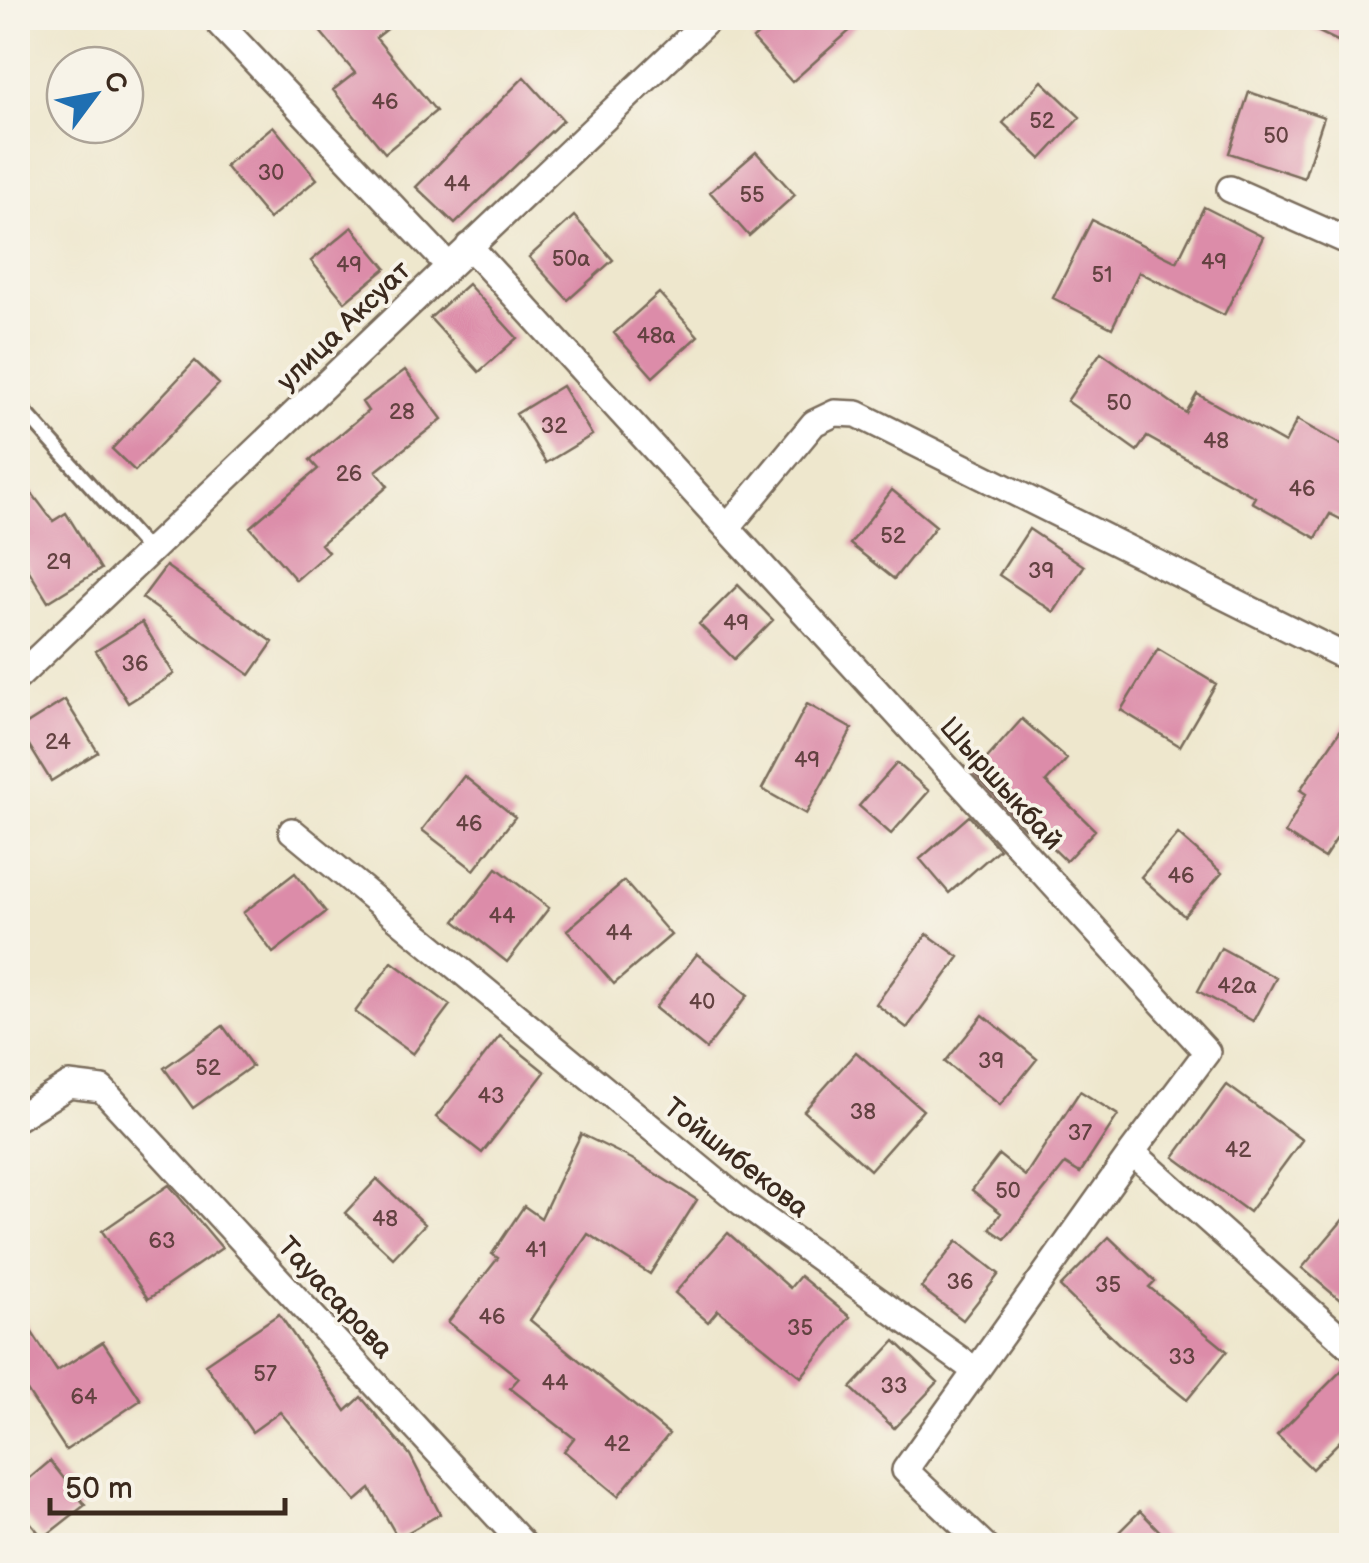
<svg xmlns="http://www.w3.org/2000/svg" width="1369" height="1563" font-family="'Balsamiq Sans',sans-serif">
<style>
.building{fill:#dc8ca9}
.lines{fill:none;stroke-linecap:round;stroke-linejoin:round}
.service-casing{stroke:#7a6c5b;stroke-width:18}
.minor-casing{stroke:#7a6c5b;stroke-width:30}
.service{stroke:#fff;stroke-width:12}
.minor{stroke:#fff;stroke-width:25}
.labels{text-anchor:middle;stroke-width:8;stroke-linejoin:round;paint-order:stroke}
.number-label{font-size:22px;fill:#634241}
.street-label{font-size:28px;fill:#3b2a1e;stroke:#f7f3e8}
</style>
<rect width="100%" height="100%" fill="#f7f3e8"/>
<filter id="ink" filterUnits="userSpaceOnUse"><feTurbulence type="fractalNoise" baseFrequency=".01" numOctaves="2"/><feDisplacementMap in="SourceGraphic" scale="20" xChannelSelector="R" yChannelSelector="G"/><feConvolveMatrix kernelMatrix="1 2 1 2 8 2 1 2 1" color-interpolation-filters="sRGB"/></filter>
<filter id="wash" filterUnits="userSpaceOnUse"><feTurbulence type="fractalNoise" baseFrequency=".0048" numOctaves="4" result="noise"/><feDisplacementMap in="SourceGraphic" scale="40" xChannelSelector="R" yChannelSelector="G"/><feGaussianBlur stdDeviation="2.25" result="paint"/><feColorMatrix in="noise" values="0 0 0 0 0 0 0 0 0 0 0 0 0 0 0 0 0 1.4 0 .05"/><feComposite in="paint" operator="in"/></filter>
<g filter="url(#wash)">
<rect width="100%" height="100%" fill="#eee7cd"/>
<g id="blocks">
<path class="building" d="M309,18H401L376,38L436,111L385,153L333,90L355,73Z
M777,18H864L792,82L753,39Z
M1290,18H1352V48Z
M524,77L563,120L455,224L416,187Z
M1042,81L1080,117L1041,159L1003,123Z
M1249,92L1324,117L1304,178L1229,153Z
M273,126L317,179L269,219L225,166Z
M756,152L795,195L749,236L710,192Z
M1204,207L1263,237L1224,315L1139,272L1112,328L1053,298L1092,220L1177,262Z
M574,216L613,260L568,300L529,257Z
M352,227L386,268L345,302L311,261Z
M468,284L517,338L479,372L430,318Z
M659,293L698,336L653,377L614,333Z
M1101,352L1186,413L1197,394L1285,443L1297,420L1352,451V525L1330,514L1316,538L1252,502L1255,497L1147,437L1137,451L1067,401Z
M195,361L219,384L135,471L112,449Z
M405,370L442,419L376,471L388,486L321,544L328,552L296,580L250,527L318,469L310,460L368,411L362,402Z
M562,386L592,435L546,463L516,414Z
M18,475L53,521L66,513L101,569L48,602L18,553Z
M892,490L936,526L894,579L850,544Z
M1029,529L1084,566L1054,612L999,575Z
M166,566L273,642L250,675L142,598Z
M738,585L773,620L734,659L699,624Z
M142,622L174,674L128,703L96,651Z
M1158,649L1216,684L1180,746L1121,710Z
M65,700L98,752L51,781L19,729Z
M807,704L852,729L806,814L762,789Z
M1352,713V815L1324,858L1285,833L1306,794L1300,790Z
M1022,719L1067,759L1046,782L1095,830L1066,861L1028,824L1024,828L974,773Z
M897,763L929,791L891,834L859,806Z
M464,776L515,817L474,870L422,830Z
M969,816L999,849L949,893L920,859Z
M1178,834L1222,873L1184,916L1141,877Z
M497,868L549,908L507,962L455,921Z
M295,873L326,912L273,953L243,913Z
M624,881L671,935L614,984L567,930Z
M927,934L959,957L907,1028L876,1004Z
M1221,948L1276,978L1253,1021L1198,991Z
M697,954L748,995L706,1049L655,1008Z
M392,962L450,1005L413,1054L355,1012Z
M983,1015L1037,1059L1000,1105L945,1062Z
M223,1026L252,1066L193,1108L164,1068Z
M500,1036L545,1072L482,1153L436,1117Z
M856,1052L923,1110L870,1170L804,1111Z
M1227,1085L1302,1140L1249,1212L1174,1157Z
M1080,1091L1118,1115L1080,1173L1065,1164L1005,1239L990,1229L1001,1213L972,1190L999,1155L1025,1176Z
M581,1134L632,1159L697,1200L650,1274L588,1234L530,1320L669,1434L618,1496L564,1451L574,1438L510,1388L519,1378L448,1322L498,1258L492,1254L524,1206L541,1218Z
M377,1179L425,1224L393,1258L345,1213Z
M169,1185L222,1248L148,1299L102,1231Z
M1352,1209V1310L1302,1268Z
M728,1233L790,1288L800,1276L850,1317L801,1377L718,1310L708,1322L675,1293Z
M1109,1237L1155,1281L1149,1287L1227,1351L1187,1400L1121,1346L1060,1287Z
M957,1241L999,1274L963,1320L921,1288Z
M18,1311L57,1371L103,1342L141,1400L66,1450L18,1377Z
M279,1314L346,1411L361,1397L410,1455L440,1514L398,1538L370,1489L356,1501L280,1412L252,1432L205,1364Z
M895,1341L938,1382L894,1428L851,1388Z
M1348,1364H1352V1429L1312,1469L1277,1435Z
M50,1461L85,1505L43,1538L18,1507V1488Z
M1140,1511L1174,1546H1105Z"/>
</g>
</g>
<g filter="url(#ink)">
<use href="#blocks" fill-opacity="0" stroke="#7a6c5b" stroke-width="2.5"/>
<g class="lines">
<g class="service-casing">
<path id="service" d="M18,404L149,551"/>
</g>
<g class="minor-casing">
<path id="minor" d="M214,18L449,266
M1230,189L1352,243
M469,246L1207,1052L1132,1152L1352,1348
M727,528L814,423L835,413L857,414L1352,660
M18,677L710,18
M292,831L741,1202L976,1371L905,1470L985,1546
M18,1117L69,1085L102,1089L525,1546
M976,1371L1132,1152"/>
</g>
<use href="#service" class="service"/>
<use href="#minor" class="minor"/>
</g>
</g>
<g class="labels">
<g class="number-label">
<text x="385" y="109">46</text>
<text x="1042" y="128">52</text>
<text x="1276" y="143">50</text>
<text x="271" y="180">30</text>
<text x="457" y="191">44</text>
<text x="752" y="202">55</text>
<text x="571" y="266">50а</text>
<text x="1214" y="269">49</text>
<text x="349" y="272">49</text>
<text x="1102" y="282">51</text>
<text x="656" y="343">48а</text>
<text x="1119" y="410">50</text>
<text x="402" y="419">28</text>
<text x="554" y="433">32</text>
<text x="1216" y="448">48</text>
<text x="349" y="481">26</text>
<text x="1302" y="496">46</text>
<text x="893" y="543">52</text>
<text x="59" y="569">29</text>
<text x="1041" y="578">39</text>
<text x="736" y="630">49</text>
<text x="135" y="671">36</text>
<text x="58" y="749">24</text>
<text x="807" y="767">49</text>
<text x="469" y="831">46</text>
<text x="1181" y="883">46</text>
<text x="502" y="923">44</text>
<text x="619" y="940">44</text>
<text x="1237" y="993">42а</text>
<text x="702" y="1009">40</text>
<text x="991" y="1068">39</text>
<text x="208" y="1075">52</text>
<text x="491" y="1103">43</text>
<text x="863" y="1119">38</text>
<text x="1080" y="1140">37</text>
<text x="1238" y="1157">42</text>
<text x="1008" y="1198">50</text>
<text x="385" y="1226">48</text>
<text x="162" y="1248">63</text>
<text x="536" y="1257">41</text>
<text x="960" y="1289">36</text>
<text x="1108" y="1292">35</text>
<text x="492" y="1324">46</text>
<text x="800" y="1335">35</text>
<text x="1182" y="1364">33</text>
<text x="265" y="1381">57</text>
<text x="555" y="1390">44</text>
<text x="894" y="1393">33</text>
<text x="84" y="1404">64</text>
<text x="617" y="1451">42</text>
</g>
<g class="street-label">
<text transform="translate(343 325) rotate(-44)" y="10">улица Аксуат</text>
<text transform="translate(1002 783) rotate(48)" y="10">Шыршыкбай</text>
<text transform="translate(737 1157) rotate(38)" y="10">Тойшибекова</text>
<text transform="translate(336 1297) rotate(47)" y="10">Тауасарова</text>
</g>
</g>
<rect width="1369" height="1563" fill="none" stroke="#f7f3e8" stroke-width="60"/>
<g transform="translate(95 95) rotate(58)"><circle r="48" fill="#f7f3e8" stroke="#aca397" stroke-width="2.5"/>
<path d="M0-8L18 38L0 25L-18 38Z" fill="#1f6fb2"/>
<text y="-15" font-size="28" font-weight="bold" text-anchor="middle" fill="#3b2a1e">С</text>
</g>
<path d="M50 1498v15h235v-15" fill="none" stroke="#3b2a1e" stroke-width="5"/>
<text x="65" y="1498" font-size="30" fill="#3b2a1e" stroke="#f7f3e8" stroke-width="8" paint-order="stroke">50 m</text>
</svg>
